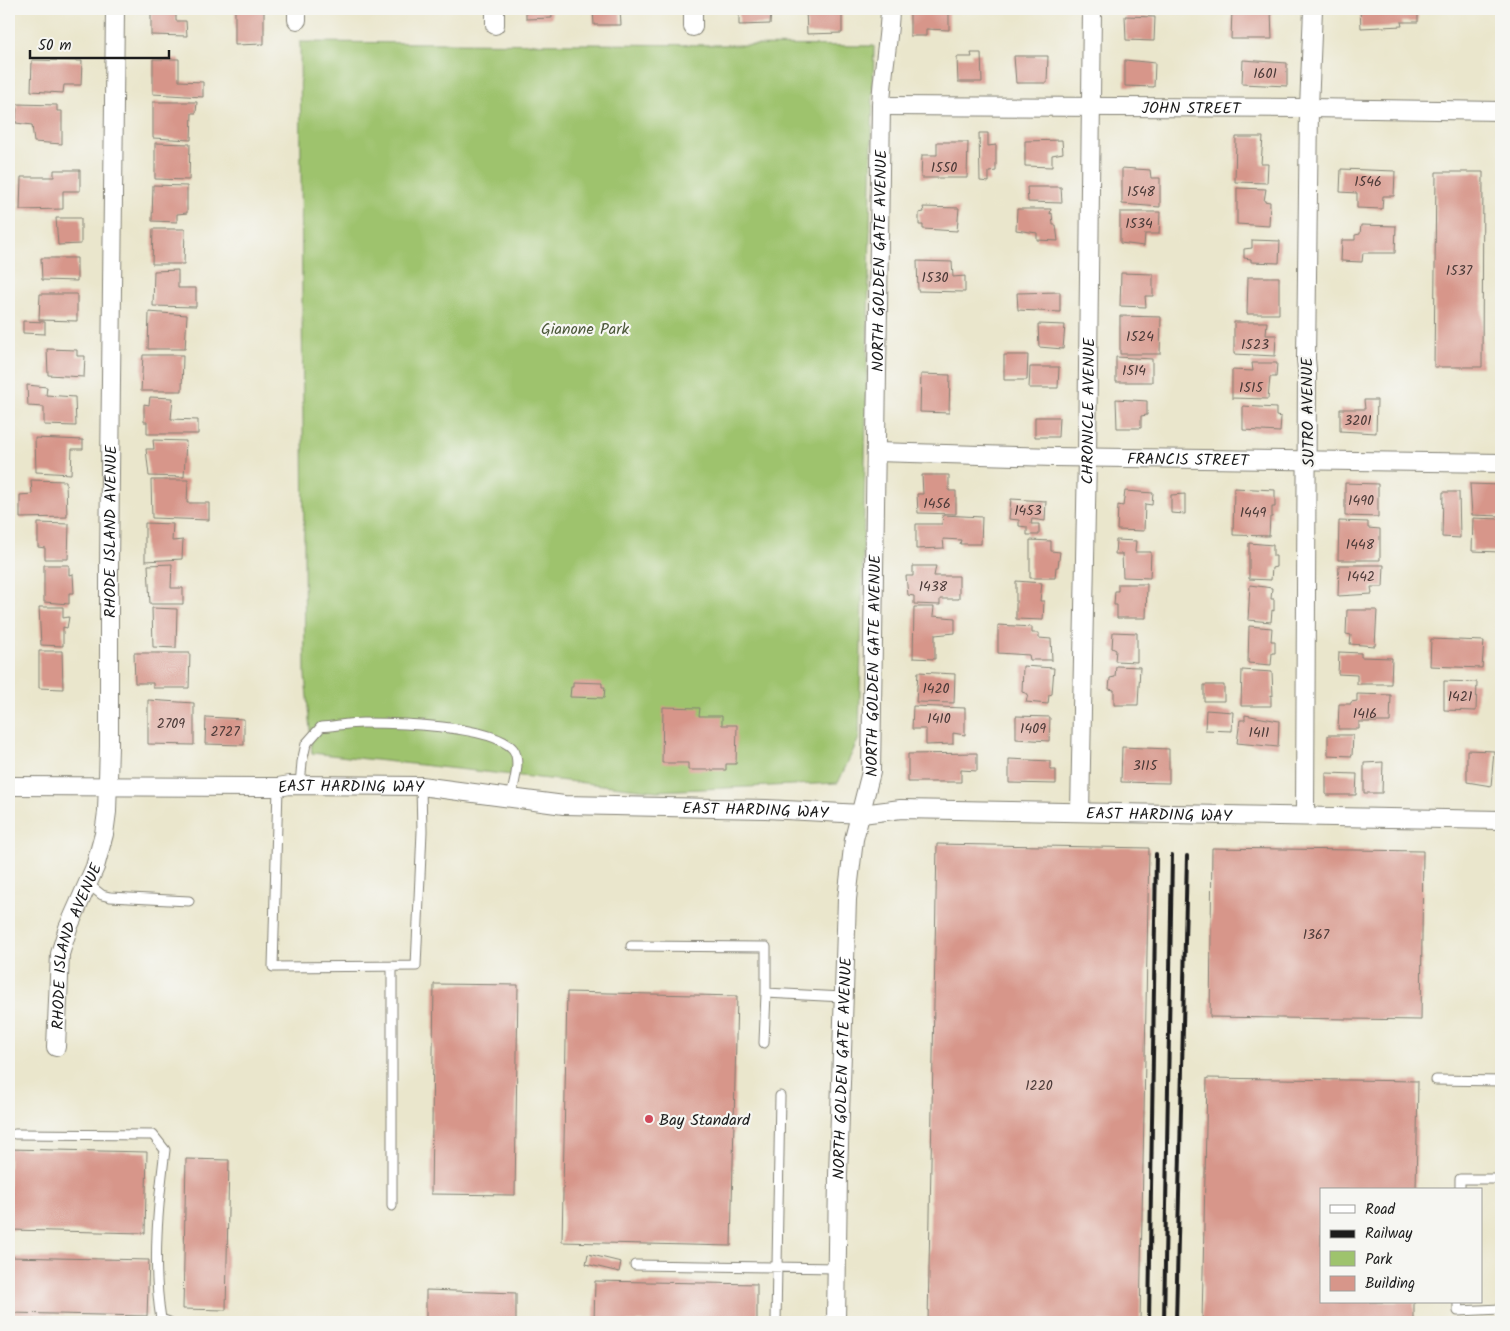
<svg xmlns="http://www.w3.org/2000/svg" width="1510" height="1331" font-family="Kalam,sans-serif">
<style>
.green{fill:#9ec36d;stroke:#5d7044}
.building{fill:#d7968a}
.lines{fill:none;stroke-linecap:round;stroke-linejoin:round}
.lane-casing{stroke:#838174;stroke-width:11}
.street-casing{stroke:#838174;stroke-width:20}
.lane{stroke:#fff;stroke-width:9}
.street{stroke:#fff;stroke-width:18}
.rail{stroke:#1c1c1c;stroke-width:4}
.poi-dot{fill:#d1495b;stroke:#f6f6f2;stroke-width:2}
.labels{text-anchor:middle;stroke-width:4.5;stroke-linejoin:round;paint-order:stroke}
.number-label{font-size:14px;fill:#4b3a38}
.street-label{font-size:16px;fill:#1c1c1c;stroke:#f6f6f2}
.park-label{font-size:16px;fill:#4a5638;stroke:#f6f6f2}
.poi-label{font-size:16px;fill:#1c1c1c;stroke:#f6f6f2;text-anchor:start}
</style>
<rect width="100%" height="100%" fill="#f6f6f2"/>
<filter id="ink" filterUnits="userSpaceOnUse"><feTurbulence type="fractalNoise" baseFrequency=".02" numOctaves="2"/><feDisplacementMap in="SourceGraphic" scale="10" xChannelSelector="R" yChannelSelector="G"/><feConvolveMatrix kernelMatrix="1 2 1 2 8 2 1 2 1" color-interpolation-filters="sRGB"/></filter>
<filter id="wash" filterUnits="userSpaceOnUse"><feTurbulence type="fractalNoise" baseFrequency=".0096" numOctaves="4" result="noise"/><feDisplacementMap in="SourceGraphic" scale="20" xChannelSelector="R" yChannelSelector="G"/><feGaussianBlur stdDeviation="1.12" result="paint"/><feColorMatrix in="noise" values="0 0 0 0 0 0 0 0 0 0 0 0 0 0 0 0 0 1.4 0 .05"/><feComposite in="paint" operator="in"/></filter>
<g filter="url(#wash)">
<rect width="100%" height="100%" fill="#eae6cc"/>
<path class="green" d="M300,42L874,46L859,738L838,783L657,791L312,753L305,675Z"/>
<g id="blocks">
<path class="building" d="M151,9H176V21H186L187,36L151,35Z
M235,9H264V44L235,45Z
M526,9H551L552,18L526,19Z
M593,9H620L621,25H594Z
M739,9H771L770,24L739,25Z
M806,9H842V33L807,34Z
M910,9L949,10V30L926,29V36H910Z
M1232,9L1271,10L1272,39H1231Z
M1360,9H1418V22H1401L1402,26L1361,28Z
M1125,16L1155,17L1154,41L1126,40Z
M971,53H981L982,82H958L957,57H972Z
M1014,56H1048L1047,83H1016Z
M153,59H179V81L203,82V97L153,94Z
M32,60L82,61L81,85H64L63,93L31,91Z
M1125,60L1155,63L1154,87L1125,86Z
M1243,60L1287,63V86L1242,84Z
M153,102H197L196,113H192L191,140L153,138Z
M17,104L57,105V111H62V144L34,142L32,125L16,123Z
M979,133H988V146L996,145V171L989,172V182L980,181Z
M1236,137H1263L1261,164H1268L1267,183L1235,182Z
M1062,140L1063,153L1052,155V167L1025,166V141Z
M937,142H968L967,178H921L922,155H937Z
M155,143L190,144L189,180L155,179Z
M1122,168L1150,170L1151,178H1160V207L1122,204Z
M1341,169L1395,171L1394,196H1383L1382,209L1357,208V193L1340,192Z
M54,170H80V191H63V209L20,210L21,177H54Z
M1436,172H1483L1482,367H1434Z
M153,185L187,186V213L177,214V222L152,221Z
M1027,187H1061L1062,203L1028,202Z
M1237,188L1266,189L1264,201L1270,202L1269,226L1237,224Z
M923,207L959,208L957,231L923,229V225H919V213L924,212Z
M1017,209H1051L1050,214L1052,213L1053,225H1056L1058,241L1037,240V233L1016,230Z
M1120,212H1160L1159,234H1145L1144,246L1120,243Z
M56,218H81V244L58,245Z
M1361,225L1396,226L1395,253H1363L1362,262L1341,261L1342,240H1355V235L1360,234Z
M153,229H185L184,264H152Z
M1252,240L1280,241L1279,263L1251,262V259L1244,258V249L1252,248Z
M41,258H77V281L42,280Z
M917,261L952,262L953,277L965,276V292L918,291Z
M178,270V288H196V307L153,306L154,271Z
M1121,273L1153,274V296H1145L1146,307L1120,306Z
M1248,277H1279V314H1247Z
M1060,292V312L1018,310L1017,293Z
M40,294H77V321L39,320Z
M149,312L187,315L185,349H148Z
M1120,316L1161,317L1160,354H1120Z
M23,321L45,322V334L23,333Z
M1234,322H1267L1266,335H1276L1275,356L1234,354Z
M1038,324L1065,325L1063,349L1039,347Z
M47,349L77,350V356H85L84,377L48,375Z
M143,355H183L182,391H141Z
M1004,355H1028L1027,380H1004Z
M1116,357L1152,359V382H1116Z
M1252,363H1277L1276,377H1270L1268,399L1232,398V370L1253,371Z
M1030,367H1059L1058,388H1029Z
M921,374L950,375L949,413L920,412Z
M27,385L47,387L46,395L75,397L76,426L44,425V407L28,406Z
M150,397L173,398L171,419L198,420V434H147V422H144V404L149,405Z
M1116,399L1147,401V415L1141,416V428H1117Z
M1364,400H1377L1376,433L1340,431V409H1365Z
M1243,406L1276,408V416L1281,417L1280,432L1243,430Z
M1035,417H1059L1058,437H1035Z
M35,438L83,440V449H72L71,474L36,472Z
M153,440L186,441L184,477L149,476L146,449H154Z
M922,475H949V491H956V514L918,513L917,494H923Z
M31,480L66,481L67,517L20,518V495L32,494Z
M151,480H188L187,503H209V520L152,518Z
M1345,483L1378,484V517L1345,516Z
M1470,484L1501,485V516L1472,515Z
M1234,488L1275,490V507H1272V517H1270L1269,536L1233,535Z
M1125,491L1153,493L1152,505L1145,504L1144,531L1117,530L1118,505L1123,506Z
M1443,492H1459L1460,538L1442,537Z
M1185,494V514L1171,513V495Z
M1011,499L1046,501L1045,521L1032,519L1031,524H1039V535H1027V527L1019,526V520L1009,519Z
M943,515L982,517L981,544H960L961,540L943,539L944,548L916,549V524H942Z
M1473,518L1501,519V552L1472,551Z
M1339,521L1368,522V528L1380,529V560H1338Z
M38,523L69,524L68,559H45V548L38,547Z
M145,523L173,524L172,541L183,540L182,559L145,561Z
M1030,540L1051,541V551L1060,552L1058,567H1056L1055,578H1030Z
M1116,540L1136,541L1135,552H1151L1150,578L1123,577L1122,554H1115Z
M1249,543L1273,545V556H1276V567L1272,568L1271,580L1249,579Z
M172,564L171,588H183V604H150L148,565Z
M44,565H69V575L73,574L74,593H69V604L44,602Z
M1339,565H1384L1383,587H1371L1372,594L1338,596Z
M913,566H936L934,576H959V599H940V605L914,604V596L908,595L906,576H913Z
M1016,581L1042,583L1040,601H1044L1043,620L1016,619Z
M1118,584H1147L1146,618H1117V605H1114L1115,591H1118Z
M1250,585L1272,588L1271,599H1274V611L1272,610L1271,622L1248,620Z
M39,607H63V618L69,617L67,628L63,627V646L41,645Z
M914,607H934L933,616L955,618V633L935,635V659L913,658Z
M152,608L177,609L176,648L153,647Z
M1347,610H1377L1375,646L1350,644L1351,635L1346,634Z
M998,625L1032,627V633H1039V638L1051,639L1052,660H1030L1029,655L998,653Z
M1249,626L1272,628L1271,641H1275V653H1272L1271,665L1248,663Z
M1113,632L1137,633V662L1115,661L1116,650L1112,648Z
M1431,639L1484,641L1482,668L1430,666Z
M39,651H62L63,689L39,688Z
M1339,652L1361,653V657L1392,658L1391,684H1357V675L1338,674Z
M134,653H190L189,688H153V683H135Z
M1023,666L1054,668L1052,694L1049,695L1048,704L1026,702L1028,694L1022,692Z
M1116,666L1140,667L1138,705H1114V690L1109,689L1110,678L1115,677Z
M1242,670L1272,672L1273,696L1271,695V706H1241Z
M918,672L955,674L954,703L916,702Z
M1444,681L1477,682L1476,711L1444,710Z
M573,682L602,683V687H605L604,698L570,697L571,687H573Z
M1204,685H1224V701H1204Z
M1357,694L1391,695L1390,722H1359V729H1338L1339,704H1351V702L1357,701Z
M148,700L194,703V745L148,744Z
M913,706L965,708V735L953,733V744L926,745V729H912Z
M663,707L700,708L699,716H722V725H737L736,764H726V770H688V763H662Z
M1206,710L1233,712L1232,731L1205,730Z
M1245,715L1279,721L1278,747L1237,743L1240,720H1245Z
M1016,716L1050,717L1049,741L1016,739Z
M206,717L244,719V745L205,744Z
M1328,735H1353L1352,756L1328,755Z
M1122,747L1169,749V783L1121,782Z
M1467,750L1494,751L1491,786L1467,782Z
M977,753V771L961,770V782H908V754Z
M1009,759L1050,761V770H1056V784L1009,783Z
M1383,762L1382,793H1364V763Z
M1326,773L1357,774L1356,795H1326Z
M937,844L1149,848L1140,1322H928Z
M1212,848L1423,851L1421,1020L1210,1017Z
M434,984L518,985L515,1195L431,1194Z
M567,992L737,996L731,1246L562,1242Z
M1207,1078L1418,1081L1416,1190H1321V1302H1414V1322H1202Z
M9,1149L147,1152L145,1233L9,1230Z
M186,1159L229,1160L226,1310L183,1309Z
M588,1254L621,1262L619,1272L586,1264Z
M9,1257L149,1260L147,1316L9,1313Z
M595,1281L757,1284V1322H594Z
M426,1290L516,1293V1322H426Z"/>
</g>
</g>
<g filter="url(#ink)">
<use href="#blocks" fill-opacity="0" stroke="#838174" stroke-width="1"/>
<g class="lines">
<g class="lane-casing">
<path id="lane" d="M300,785L302,762L306,744L321,727C335,726 349,723 363,723C395,723 492,725 513,749C522,761 513,785 511,798
M278,787L273,967L416,966L422,831L421,786
M88,884L102,895L110,897L189,901
M631,946L766,947V993
M764,1043L766,993L843,997
M1436,1080L1501,1081
M15,1134L153,1135L165,1150C158,1205 152,1264 161,1319L169,1322
M1460,1190V1179H1501
M392,1206V966
M635,1265L837,1268
M1458,1302V1311L1501,1309
M776,1322L780,1096"/>
</g>
<g class="street-casing">
<g id="street">
<path d="M297,20V9"/>
<path d="M495,25V9"/>
<path d="M693,27V9"/>
<path id="s1" d="M881,106L1309,108L1501,111"/>
<path id="s2" d="M876,452L1054,457L1501,463"/>
<path id="s3" d="M9,786L278,787L290,785L421,786L564,805L766,809L862,814L901,809L1501,820"/>
<path id="s4" d="M1080,812L1087,457L1092,9"/>
<path d="M1305,815L1307,370L1306,359L1309,108L1313,9"/>
<path id="s5" d="M56,1047L60,954L68,928L95,867L104,834L107,812L109,746V565L115,9"/>
<path id="s6" d="M836,1322L838,1175L847,899L854,839L871,772L881,106C882,73 889,42 890,9"/>
</g>
</g>
<use href="#lane" class="lane"/>
<use href="#street" class="street"/>
<path class="rail" d="M1149,1322L1156,854
M1164,1322L1172,855
M1176,1322L1187,856"/>
</g>
</g>
<circle class="poi-dot" cx="649" cy="1119" r="5"/>
<g class="labels">
<g class="number-label">
<text x="1265" y="78">1601</text>
<text x="944" y="172">1550</text>
<text x="1368" y="186">1546</text>
<text x="1141" y="196">1548</text>
<text x="1139" y="228">1534</text>
<text x="1459" y="275">1537</text>
<text x="935" y="282">1530</text>
<text x="1140" y="341">1524</text>
<text x="1255" y="349">1523</text>
<text x="1134" y="375">1514</text>
<text x="1251" y="392">1515</text>
<text x="1358" y="425">3201</text>
<text x="1361" y="505">1490</text>
<text x="937" y="508">1456</text>
<text x="1028" y="515">1453</text>
<text x="1253" y="517">1449</text>
<text x="1360" y="549">1448</text>
<text x="1361" y="581">1442</text>
<text x="933" y="591">1438</text>
<text x="936" y="693">1420</text>
<text x="1460" y="701">1421</text>
<text x="1365" y="718">1416</text>
<text x="939" y="723">1410</text>
<text x="171" y="728">2709</text>
<text x="1033" y="733">1409</text>
<text x="225" y="736">2727</text>
<text x="1259" y="737">1411</text>
<text x="1145" y="770">3115</text>
<text x="1316" y="939">1367</text>
<text x="1039" y="1090">1220</text>
</g>
<g class="street-label">
<text dy="6" stroke="none"><textPath href="#s1" startOffset="310">JOHN STREET</textPath></text>
<text dy="6" stroke="none"><textPath href="#s6" startOffset="1064">NORTH GOLDEN GATE AVENUE</textPath></text>
<text dy="6" stroke="none"><textPath href="#s4" startOffset="401">CHRONICLE AVENUE</textPath></text>
<text transform="translate(1307 412) rotate(-91)" y="6">SUTRO AVENUE</text>
<text dy="6" stroke="none"><textPath href="#s2" startOffset="312">FRANCIS STREET</textPath></text>
<text dy="6" stroke="none"><textPath href="#s5" startOffset="524">RHODE ISLAND AVENUE</textPath></text>
<text dy="6" stroke="none"><textPath href="#s6" startOffset="659">NORTH GOLDEN GATE AVENUE</textPath></text>
<text dy="6" stroke="none"><textPath href="#s3" startOffset="342">EAST HARDING WAY</textPath></text>
<text dy="6" stroke="none"><textPath href="#s3" startOffset="748">EAST HARDING WAY</textPath></text>
<text dy="6" stroke="none"><textPath href="#s3" startOffset="1152">EAST HARDING WAY</textPath></text>
<text dy="6" stroke="none"><textPath href="#s5" startOffset="104">RHODE ISLAND AVENUE</textPath></text>
<text dy="6" stroke="none"><textPath href="#s6" startOffset="254">NORTH GOLDEN GATE AVENUE</textPath></text>
</g>
<g class="park-label">
<text x="585" y="334">Gianone Park</text>
</g>
<g class="poi-label">
<text x="659" y="1125">Bay Standard</text>
</g>
</g>
<rect width="1510" height="1331" fill="none" stroke="#f6f6f2" stroke-width="30"/>
<rect x="1320" y="1188" width="162" height="115" fill="#f6f6f2" stroke="#9f9f9c"/>
<rect x="1330" y="1205" width="25" height="8" fill="#ffffff" stroke="#9f9f9c"/>
<text x="1365" y="1214" font-size="15" fill="#1c1c1c">Road</text>
<rect x="1330" y="1230" width="25" height="8" fill="#1c1c1c" stroke="#9f9f9c"/>
<text x="1365" y="1238" font-size="15" fill="#1c1c1c">Railway</text>
<rect x="1330" y="1251" width="25" height="15" fill="#9ec36d" stroke="#9f9f9c"/>
<text x="1365" y="1264" font-size="15" fill="#1c1c1c">Park</text>
<rect x="1330" y="1276" width="25" height="15" fill="#d7968a" stroke="#9f9f9c"/>
<text x="1365" y="1288" font-size="15" fill="#1c1c1c">Building</text>
<path d="M30 50v8h139v-8" fill="none" stroke="#1c1c1c" stroke-width="2.5"/>
<text x="38" y="50" font-size="15" fill="#1c1c1c" stroke="#f6f6f2" stroke-width="4" paint-order="stroke">50 m</text>
</svg>
